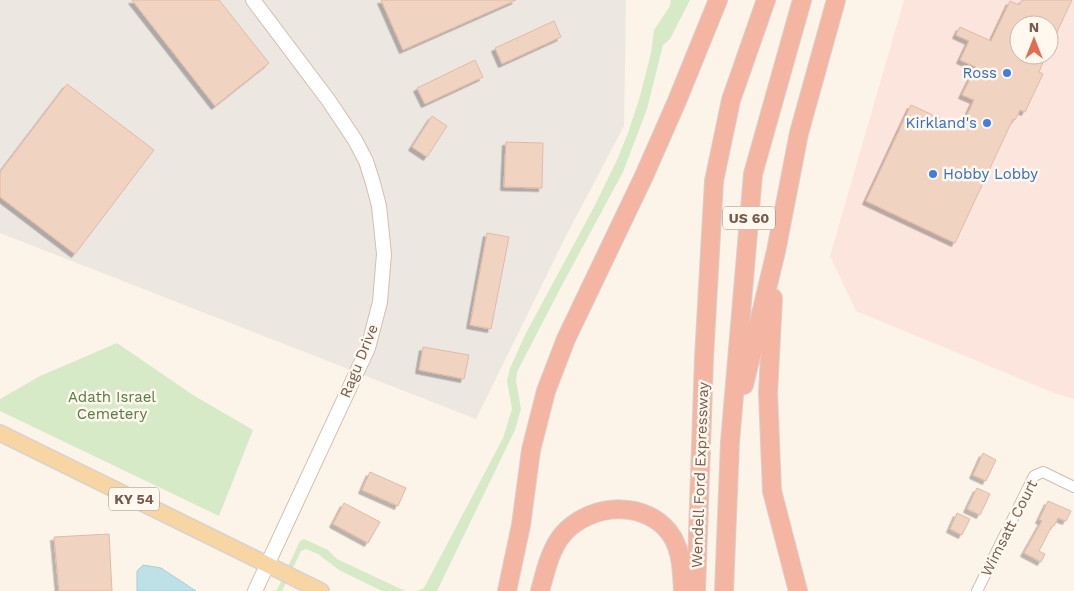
<svg xmlns="http://www.w3.org/2000/svg" width="1074" height="591" font-family="'Work Sans',sans-serif">
<style>
.commercial{fill:#fce5dd;fill-rule:evenodd}
.industrial{fill:#ede7e2}
.green{fill:#d6eac7}
.water{fill:#bde1e6;stroke:#a4d1d7}
.building{fill:#f1d3c1;stroke:#e3b9a2;filter:url(#shadow)}
.lines{fill:none;stroke-linecap:round;stroke-linejoin:round}
.street-casing{stroke:#d0beb1;stroke-width:12}
.secondary-casing{stroke:#d3beaf;stroke-width:16}
.primary-casing{stroke:#d9d1cd;stroke-width:18}
.highway-casing{stroke:#d9d1cd;stroke-width:20}
.street{stroke:#fff;stroke-width:10}
.secondary{stroke:#fff;stroke-width:14}
.primary{stroke:#f8d6a4;stroke-width:15}
.highway{stroke:#f4b5a2;stroke-width:18}
.shop-dot{fill:#3f7fe0;stroke:#fef8ef;stroke-width:2}
.labels{text-anchor:middle;stroke-width:5;stroke-linejoin:round;paint-order:stroke}
.shield{fill:#fef8ef;stroke:#9f897e;stroke-width:1}
.shield-label{font-size:14px;font-weight:bold;fill:#765a4d}
.shop-label{font-size:15px;fill:#366cbe;stroke:#fef8ef;text-anchor:end}
.street-label{font-size:15px;fill:#765a4d;stroke:#fef8ef}
.park-label{font-size:15px;fill:#567b45;stroke:#fef8ef}
</style>
<defs>
<filter id="shadow"><feDropShadow dx="-3.5" dy="3.5" stdDeviation="0" flood-color="#0004"/></filter>
</defs>
<rect width="100%" height="100%" fill="#fcf4e9"/>
<path class="commercial" d="M904,0H1074V399L1054,393L856,311L830,256ZM1019,25H1049V55H1019Z"/>
<path class="industrial" d="M0,0H626L624,126L566,236L476,419L0,233Z"/>
<path class="green" d="M671,0H690L670,39L663,45L647,109L623,172L561,287L517,372L516,381L521,409L515,430L437,591H417L424,588L503,438L512,409L507,381L510,368L526,333L593,209L617,160L628,133L640,96L651,53L654,30L670,6Z
M117,343L193,395L253,430L219,516L0,411V399L40,376Z
M304,539L328,550L337,559L405,591H382L339,570L318,554L306,549L301,551L282,591H271L277,590L300,541Z"/>
<path class="water" d="M143,565L161,568L196,591H137V571Z"/>
<path class="building" d="M132,0H219L269,63L215,106Z
M381,0H516L403,50Z
M1022,0H1072L1049,49V25H1019V55H1046L1039,72L1043,74L1025,112L1020,110L1015,120L1013,119L955,243L866,201L911,105L961,128L974,100L962,95L976,67L960,60L969,41L956,35L960,27L991,41L1010,1L1019,5Z
M554,21L561,37L502,64L495,48Z
M475,60L483,77L425,104L417,88Z
M67,84L154,150L75,254L0,197V172Z
M432,116L447,126L427,157L412,147Z
M506,142L543,143L542,188L504,187Z
M487,233L509,237L491,329L470,325Z
M423,347L469,355L464,379L419,370Z
M983,453L996,460L986,481L973,475Z
M370,472L406,488L398,506L362,490Z
M977,488L990,494L980,515L967,509Z
M1048,501L1071,511L1066,521L1058,518L1054,526H1052L1039,551L1045,554L1041,562L1024,553L1042,521L1039,520Z
M344,503L380,522L368,543L333,524Z
M957,513L970,519L962,535L950,529Z
M109,534L112,591H59L54,537Z"/>
<g class="lines">
<g class="street-casing">
<path id="street" d="M977,591L1034,476L1043,472L1074,487"/>
</g>
<g class="secondary-casing">
<path id="secondary" d="M253,0L329,101L355,140L366,161L373,183L379,206L384,254L380,302L368,348L255,591"/>
</g>
<g class="primary-casing">
<path id="primary" d="M0,433L321,591"/>
</g>
<g class="highway-casing">
<path id="highway" d="M773,298L768,393L772,491L798,591
M744,385L776,251L799,133L836,0
M507,591L521,525L531,450L546,391L566,339L644,176L677,101L718,0
M540,591C545,573 550,549 563,534C591,502 650,499 673,538C682,554 682,574 683,591
M696,591L704,358L714,181L731,100L766,0
M724,591L730,442L753,174L802,0"/>
</g>
<use href="#street" class="street"/>
<use href="#secondary" class="secondary"/>
<use href="#primary" class="primary"/>
<use href="#highway" class="highway"/>
</g>
<g class="shop-dot">
<circle cx="1007" cy="73" r="5"/>
<circle cx="987" cy="123" r="5"/>
<circle cx="933" cy="174" r="5"/>
</g>
<g class="labels">
<g class="shield">
<rect x="723" y="206.5" width="52" height="23" rx="4"/>
<rect x="109" y="487.5" width="50" height="23" rx="4"/>
</g>
<g class="shield-label">
<text x="749" y="223">US 60</text>
<text x="134" y="504">KY 54</text>
</g>
<g class="shop-label">
<text x="997" y="78">Ross</text>
<text x="977" y="128">Kirkland's</text>
<text x="943" y="179" text-anchor="start">Hobby Lobby</text>
</g>
<g class="street-label">
<text transform="translate(359 361) rotate(-68)" y="5">Ragu Drive</text>
<text transform="translate(700 475) rotate(-88)" y="5">Wendell Ford Expressway</text>
<text transform="translate(1009 528) rotate(-63)" y="5">Wimsatt Court</text>
</g>
<g class="park-label">
<text x="112" y="402">Adath Israel<tspan x="112" dy="17">Cemetery</tspan></text>
</g>
</g>
<g transform="translate(1034 40)"><circle r="24" fill="#fef8ef" stroke="#c8b9ae"/>
<path d="M0-4L9 19L0 12L-9 19Z" fill="#e26e52"/>
<text y="-8" font-size="14" font-weight="bold" text-anchor="middle" fill="#765a4d">N</text>
</g>
</svg>
